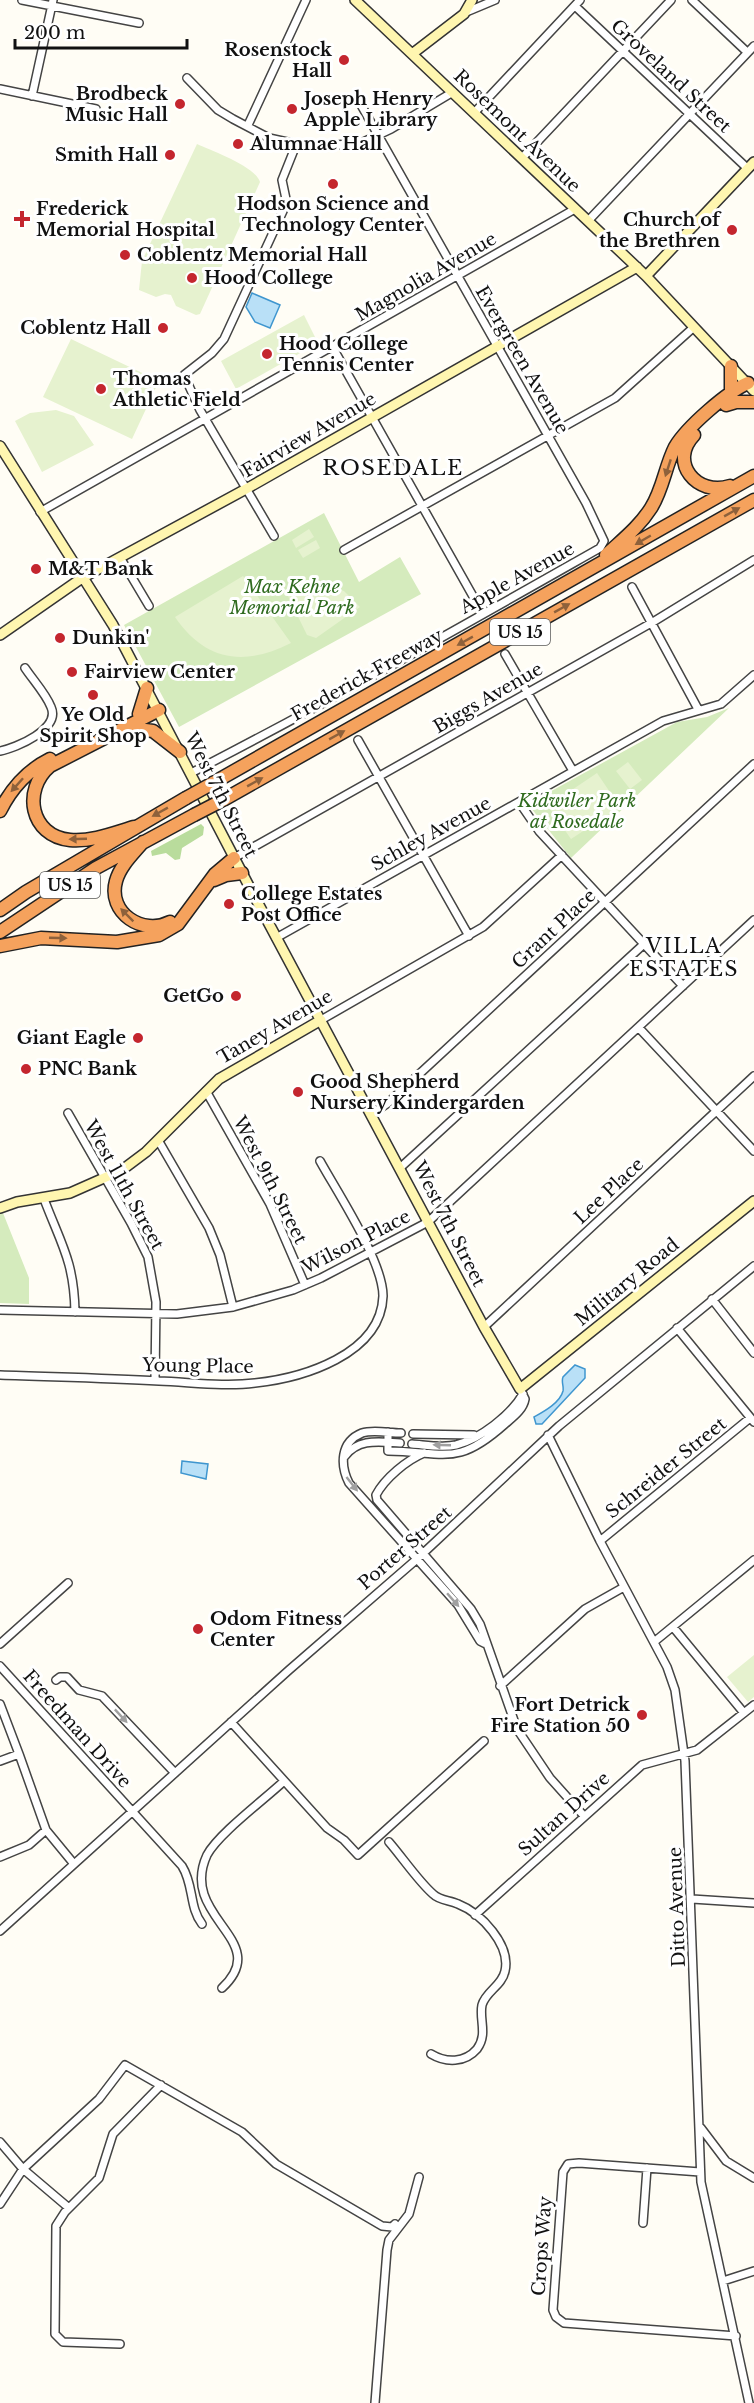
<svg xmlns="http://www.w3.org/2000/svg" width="754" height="2403" font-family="'Libre Baskerville',serif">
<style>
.green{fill:#d5ebbd}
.forest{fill:#b9dc9c}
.pitch{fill:#e6f2cf}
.water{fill:#b9e0f7;stroke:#3f96cf;stroke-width:1.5}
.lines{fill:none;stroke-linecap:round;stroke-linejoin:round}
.street-casing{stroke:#444;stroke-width:10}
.secondary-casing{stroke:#333;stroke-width:12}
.highway-casing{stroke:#222;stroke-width:15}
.street{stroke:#fff;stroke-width:7}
.secondary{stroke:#fff6b0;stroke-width:9}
.highway{stroke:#f5a25d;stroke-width:12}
.highway-bridge-casing{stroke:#222;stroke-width:15;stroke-linecap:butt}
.highway-bridge{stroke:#f5a25d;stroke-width:12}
.oneway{fill:#8e613b}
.oneway2{fill:#a0a0a0}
.poi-dot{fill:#c4262e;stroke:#fff;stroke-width:2}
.labels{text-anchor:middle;stroke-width:6;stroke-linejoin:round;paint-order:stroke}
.shield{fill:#fff;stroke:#585858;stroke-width:1.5}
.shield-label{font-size:16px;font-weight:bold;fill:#111}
.poi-label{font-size:18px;font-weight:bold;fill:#111;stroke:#fff;text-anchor:start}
.street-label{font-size:18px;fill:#111;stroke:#fff}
.park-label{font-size:18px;font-style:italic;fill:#2f6b1f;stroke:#fff}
.neighbourhood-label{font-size:20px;letter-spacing:1.5px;fill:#111;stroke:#fff}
.quarter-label{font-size:21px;letter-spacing:1.5px;fill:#111;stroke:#fff}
</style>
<rect width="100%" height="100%" fill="#fffdf5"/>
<path class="green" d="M324,513L359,582L400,557L421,594L179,727L124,625Z
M729,708L571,858L531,808L535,800L677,722L707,717Z
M3,1213L29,1278V1304L0,1303V1214Z"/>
<path class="forest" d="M201,824L204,827L203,835L182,848L180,859L175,860L166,853L152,856L151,851Z"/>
<path class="pitch" d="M197,144C212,151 255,166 260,182L200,314L196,315L176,306L171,295L165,294L156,297L139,290L142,261Z
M304,315L318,343L236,389L221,361Z
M71,339L159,381L132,439L43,397Z
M56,410L74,416L94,445L42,472L15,421L30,413Z
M309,529L314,537L296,548L292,540Z
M316,540L320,548L303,558L298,550Z
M243,576L291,643C244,667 205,661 175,617Z
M317,581L344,591L360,607L316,638L307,635L285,590L297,584Z
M628,762L642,780L630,789L616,771Z
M597,773L620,807L571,839L548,806Z
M754,1655V1697L748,1702L727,1677Z"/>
<path class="water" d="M252,293L280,305L270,328L255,322L246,307Z
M575,1365L585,1369V1378L542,1424H536L534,1417C543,1412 560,1403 563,1391C564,1386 561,1382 563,1377Z
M182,1461L208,1464L206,1479L181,1473Z"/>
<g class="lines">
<g class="street-casing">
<path id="street" d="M22,0L139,23
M692,0L747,52
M575,6L747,168
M464,13L495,0
M187,78L218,110L233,119L269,138L310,147L361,143L391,129L453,92
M0,89L96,109
M32,96L53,0
M474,113L580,0
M248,125L306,0
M522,158L671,0
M588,221L754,46
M333,348L483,614
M40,512L575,209
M274,536L200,410L184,375L212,353L224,339L283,211L286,199L282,180L296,145
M344,550L615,398L694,327
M121,559L149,606
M632,587L698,709
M505,654L573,771
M358,740L469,936
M0,751C16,748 61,729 51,707C46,694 33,680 25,668
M191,773C329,702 464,625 600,548L604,541L586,503L356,96
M519,802L539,831L683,986
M234,858L653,622L754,560
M276,938L663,721L721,704L754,675
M321,1020L483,927L562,855
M639,1028L754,1151
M206,1091L270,1204L305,1285
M68,1113L131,1223L148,1257L156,1302L155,1380
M372,1114L388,1103L754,764
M158,1140L209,1228L220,1255L233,1307
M401,1167L644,944
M44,1199C61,1244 74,1261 75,1312
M712,1299L754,1353
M0,1310L177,1314L233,1307L293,1290L321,1278L428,1222L754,920
M484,1327L754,1076
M677,1328L754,1422
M0,1375C53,1377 106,1378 159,1381C190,1382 224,1387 255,1383C302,1378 381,1355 383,1296C383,1261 337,1192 320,1161
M388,1432V1451C446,1452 457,1467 505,1424C513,1417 523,1410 525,1399L520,1389
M401,1433C389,1433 373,1429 362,1433C340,1442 340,1465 349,1483L458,1605L480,1641L484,1643
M413,1434L474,1435
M548,1435L600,1541L667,1667L675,1690L685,1761L701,2182L749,2403
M412,1444C426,1445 442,1448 456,1445C480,1439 511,1415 523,1394
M424,1453C407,1460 385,1478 376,1495L377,1500L471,1609L480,1624L517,1729L550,1778L584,1816
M345,1456C359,1438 379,1442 400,1443
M600,1541L750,1418
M673,1627L744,1713
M654,1642L754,1560
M0,1644L68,1583
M0,1666L182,1866C194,1885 189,1907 202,1924
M56,1680L60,1677H67L79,1690L102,1696L175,1773
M500,1686L585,1609L624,1587
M0,1704L19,1754
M231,1722L327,1828L344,1840L358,1855L484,1741
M0,1761L19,1754L46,1830L74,1864
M389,1842C402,1857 419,1882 433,1894C440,1901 450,1900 458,1904C481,1913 511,1945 505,1971C502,1986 486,1991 482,2005C479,2020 488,2034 477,2049C465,2063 446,2063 431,2054
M0,1857L29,1845L46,1830
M692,1899L754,1903
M475,1915L642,1765L697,1750L754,1705
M0,1931L289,1670L417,1559L559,1426L754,1266
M222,1988C274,1940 178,1918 207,1855C218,1834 265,1799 284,1781
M701,2128L726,2161L754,2178
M0,2142L23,2169L0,2204
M700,2172L579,2163L568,2164L563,2172L553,2310L556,2317L564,2323L736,2336
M69,2208L23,2169L99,2099L125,2065L242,2132L276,2164L382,2226L392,2227L395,2224
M643,2223L647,2168
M723,2281L754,2271
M120,2344L63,2342L55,2334L56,2226L65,2212L99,2178L113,2134L161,2085
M375,2403L387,2250L389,2240L409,2214L419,2177"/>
</g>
<g class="secondary-casing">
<path id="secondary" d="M355,0L646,276L754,391
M412,54L464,14L472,0
M646,276L754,162
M0,446L113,625L251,890L484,1327L520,1389L754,1201
M0,635L82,578L246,489L637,267
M0,1208L17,1202L70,1193L122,1170L146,1152L219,1079L321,1020"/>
</g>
<g class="highway-casing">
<path id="highway" d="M731,366V392
M726,405L736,402H754
M694,435C668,462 697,497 730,486
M606,555C622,540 639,527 651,508C663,489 665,467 675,447C687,427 727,392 748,383
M139,714L147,688
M130,728L153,731L180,752
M213,783L754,476
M223,800L754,500
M0,811C11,789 28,770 50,759
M134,827C114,833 91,842 70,840C30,836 22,790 50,766L159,710
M143,842C133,854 120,866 116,881C107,913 143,936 170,922
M214,880L226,875L242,873
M0,910L26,892L186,798
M0,932L96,868L194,815
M0,946L41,938L117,942L159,935L178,924L215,874L234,858"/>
</g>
<use href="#street" class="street"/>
<use href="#secondary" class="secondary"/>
<use href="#highway" class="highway"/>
<g class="highway-bridge-casing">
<path id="highway-bridge" d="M186,798L213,783
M194,815L223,800"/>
</g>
<use href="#highway-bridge" class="highway-bridge"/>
</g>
<defs><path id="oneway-solid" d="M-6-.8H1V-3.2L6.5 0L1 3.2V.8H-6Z" transform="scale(1.5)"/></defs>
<g class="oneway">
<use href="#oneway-solid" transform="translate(668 468) rotate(108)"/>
<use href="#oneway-solid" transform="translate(732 512) rotate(-29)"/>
<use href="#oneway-solid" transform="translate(643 540) rotate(150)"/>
<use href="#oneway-solid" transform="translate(562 608) rotate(-29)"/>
<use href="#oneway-solid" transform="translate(465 641) rotate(151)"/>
<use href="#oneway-solid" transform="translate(337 735) rotate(-29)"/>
<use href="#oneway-solid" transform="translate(255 782) rotate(-29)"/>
<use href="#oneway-solid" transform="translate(17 785) rotate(132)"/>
<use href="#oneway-solid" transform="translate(160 812) rotate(151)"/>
<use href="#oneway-solid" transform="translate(78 839) rotate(178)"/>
<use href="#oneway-solid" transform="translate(127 915) rotate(-135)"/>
<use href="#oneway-solid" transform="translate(58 938) rotate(2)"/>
</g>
<g class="oneway2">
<use href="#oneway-solid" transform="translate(442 1445) rotate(-178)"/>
<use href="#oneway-solid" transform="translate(352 1484) rotate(52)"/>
<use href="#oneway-solid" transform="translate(453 1600) rotate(49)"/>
<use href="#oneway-solid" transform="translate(121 1716) rotate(47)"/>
</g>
<g class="poi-dot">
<circle cx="344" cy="60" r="6"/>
<circle cx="180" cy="104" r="6"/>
<circle cx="292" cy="109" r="6"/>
<circle cx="238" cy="144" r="6"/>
<circle cx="170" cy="155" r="6"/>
<circle cx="333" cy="184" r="6"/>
<path d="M19 210h6v6h6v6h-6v6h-6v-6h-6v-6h6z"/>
<circle cx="732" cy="230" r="6"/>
<circle cx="125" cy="255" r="6"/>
<circle cx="192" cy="278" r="6"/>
<circle cx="163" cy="328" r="6"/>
<circle cx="267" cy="354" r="6"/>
<circle cx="101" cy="389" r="6"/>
<circle cx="36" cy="569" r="6"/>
<circle cx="60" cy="638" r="6"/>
<circle cx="72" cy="672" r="6"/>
<circle cx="93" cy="695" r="6"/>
<circle cx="229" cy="904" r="6"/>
<circle cx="236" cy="996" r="6"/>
<circle cx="138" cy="1038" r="6"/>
<circle cx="26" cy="1069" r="6"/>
<circle cx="298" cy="1092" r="6"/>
<circle cx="198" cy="1629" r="6"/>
<circle cx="642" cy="1715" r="6"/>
</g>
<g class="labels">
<g class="shield">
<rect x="490" y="619" width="60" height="26" rx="4.5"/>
<rect x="40" y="872" width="60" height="26" rx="4.5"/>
</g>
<g class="shield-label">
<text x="520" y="638">US 15</text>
<text x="70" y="891">US 15</text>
</g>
<g class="poi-label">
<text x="332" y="56" text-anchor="end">Rosenstock<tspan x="332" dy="21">Hall</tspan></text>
<text x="168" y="100" text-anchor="end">Brodbeck<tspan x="168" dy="21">Music Hall</tspan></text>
<text x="304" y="105">Joseph Henry<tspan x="304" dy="21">Apple Library</tspan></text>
<text x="250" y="150">Alumnae Hall</text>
<text x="158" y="161" text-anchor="end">Smith Hall</text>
<text x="333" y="210" text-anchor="middle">Hodson Science and<tspan x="333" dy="21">Technology Center</tspan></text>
<text x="36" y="215">Frederick<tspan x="36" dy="21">Memorial Hospital</tspan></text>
<text x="720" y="226" text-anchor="end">Church of<tspan x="720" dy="21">the Brethren</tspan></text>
<text x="137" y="261">Coblentz Memorial Hall</text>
<text x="204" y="284">Hood College</text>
<text x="151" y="334" text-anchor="end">Coblentz Hall</text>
<text x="279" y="350">Hood College<tspan x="279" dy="21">Tennis Center</tspan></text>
<text x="113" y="385">Thomas<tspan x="113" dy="21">Athletic Field</tspan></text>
<text x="48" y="575">M&amp;T Bank</text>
<text x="72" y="644">Dunkin'</text>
<text x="84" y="678">Fairview Center</text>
<text x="93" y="721" text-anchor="middle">Ye Old<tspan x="93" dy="21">Spirit Shop</tspan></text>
<text x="241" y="900">College Estates<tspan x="241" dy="21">Post Office</tspan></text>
<text x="224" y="1002" text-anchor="end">GetGo</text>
<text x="126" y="1044" text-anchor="end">Giant Eagle</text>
<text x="38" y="1075">PNC Bank</text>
<text x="310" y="1088">Good Shepherd<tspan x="310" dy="21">Nursery Kindergarden</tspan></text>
<text x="210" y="1625">Odom Fitness<tspan x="210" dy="21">Center</tspan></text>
<text x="630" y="1711" text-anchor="end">Fort Detrick<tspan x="630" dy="21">Fire Station 50</tspan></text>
</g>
<g class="street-label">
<text transform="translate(671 76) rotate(43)" y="6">Groveland Street</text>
<text transform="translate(517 131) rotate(44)" y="6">Rosemont Avenue</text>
<text transform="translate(426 277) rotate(-30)" y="6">Magnolia Avenue</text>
<text transform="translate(522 360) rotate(60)" y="6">Evergreen Avenue</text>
<text transform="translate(309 435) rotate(-30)" y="6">Fairview Avenue</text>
<text transform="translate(517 578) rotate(-29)" y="6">Apple Avenue</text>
<text transform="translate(367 675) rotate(-29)" y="6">Frederick Freeway</text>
<text transform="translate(488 698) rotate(-30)" y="6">Biggs Avenue</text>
<text transform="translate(221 795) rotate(63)" y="6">West 7th Street</text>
<text transform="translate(431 834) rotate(-29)" y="6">Schley Avenue</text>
<text transform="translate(554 929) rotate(-43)" y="6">Grant Place</text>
<text transform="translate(275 1027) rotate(-30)" y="6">Taney Avenue</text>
<text transform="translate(270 1180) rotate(63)" y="6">West 9th Street</text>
<text transform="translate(124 1185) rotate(61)" y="6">West 11th Street</text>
<text transform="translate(609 1191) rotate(-43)" y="6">Lee Place</text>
<text transform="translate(449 1224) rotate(63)" y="6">West 7th Street</text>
<text transform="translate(356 1242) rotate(-27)" y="6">Wilson Place</text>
<text transform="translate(627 1282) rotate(-39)" y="6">Military Road</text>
<text transform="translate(198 1366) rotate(1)" y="6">Young Place</text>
<text transform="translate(666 1468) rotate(-39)" y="6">Schreider Street</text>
<text transform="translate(405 1548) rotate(-41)" y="6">Porter Street</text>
<text transform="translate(77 1729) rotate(48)" y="6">Freedman Drive</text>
<text transform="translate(564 1814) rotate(-42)" y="6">Sultan Drive</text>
<text transform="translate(677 1907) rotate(-92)" y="6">Ditto Avenue</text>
<text transform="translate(542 2246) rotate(-86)" y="6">Crops Way</text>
</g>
<g class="park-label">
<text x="292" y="593">Max Kehne<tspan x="292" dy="21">Memorial Park</tspan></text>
<text x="577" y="807">Kidwiler Park<tspan x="577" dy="21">at Rosedale</tspan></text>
</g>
<g class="neighbourhood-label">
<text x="684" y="953">VILLA<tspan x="684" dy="23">ESTATES</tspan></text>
</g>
<g class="quarter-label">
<text x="393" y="475">ROSEDALE</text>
</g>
</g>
<path d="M15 39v9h172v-9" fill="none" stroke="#111111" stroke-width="3"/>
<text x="24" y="39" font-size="18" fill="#111111" stroke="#ffffff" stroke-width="4.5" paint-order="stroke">200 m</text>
</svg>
